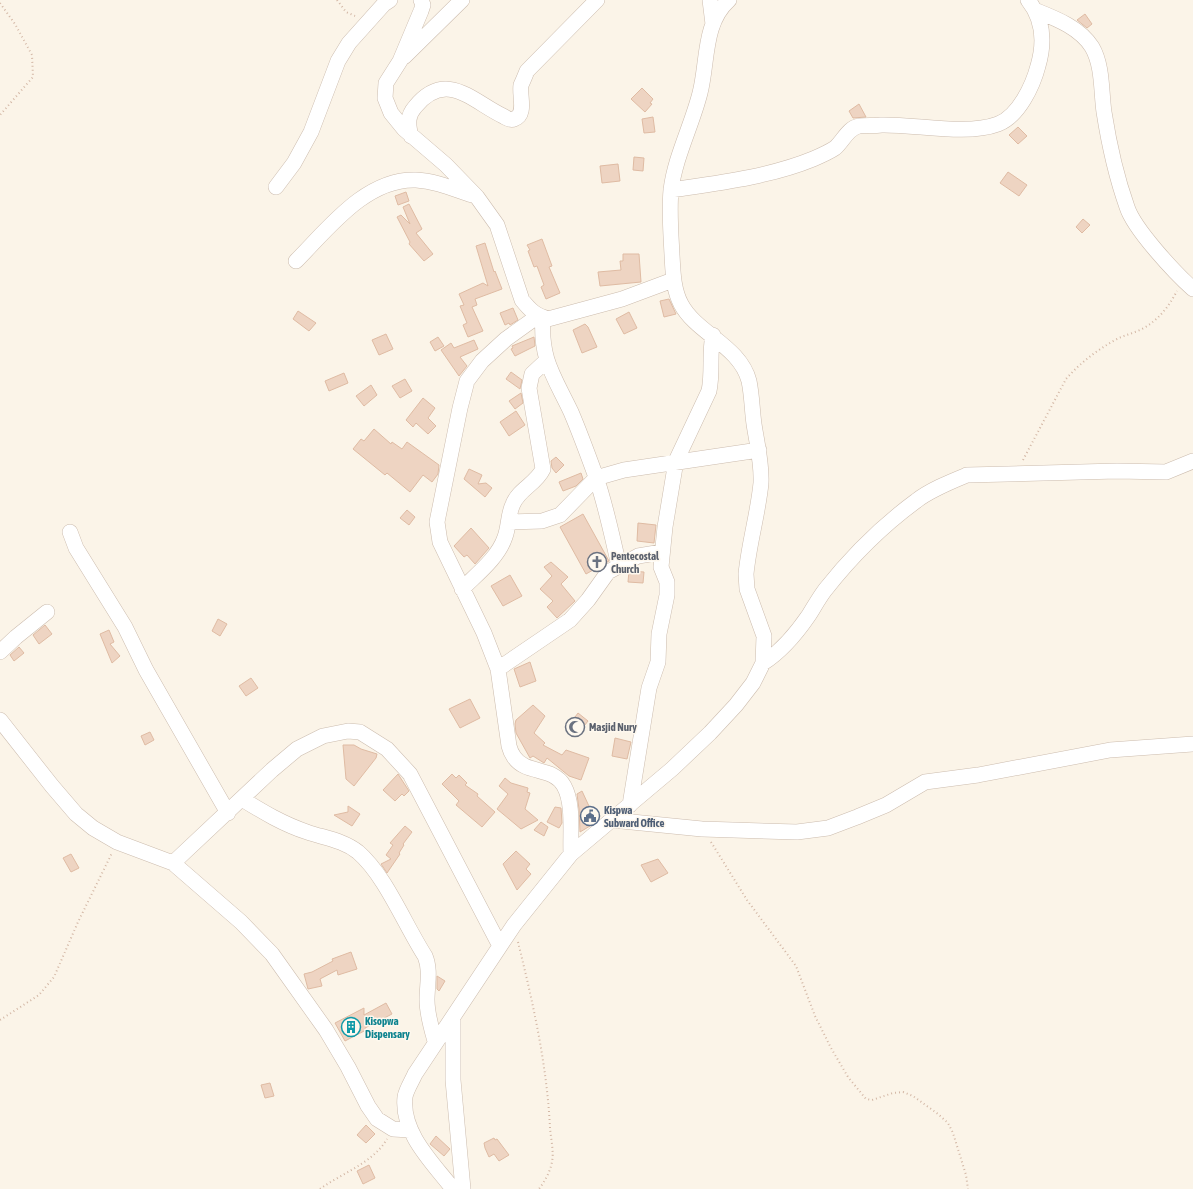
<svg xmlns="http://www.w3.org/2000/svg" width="1193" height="1189" font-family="'Asap Condensed',sans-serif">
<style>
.building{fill:#eed4c2;stroke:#dfbba3}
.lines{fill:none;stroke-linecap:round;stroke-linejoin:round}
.minor-casing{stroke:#ccbcae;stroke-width:16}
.path{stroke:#d3b7a5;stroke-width:2;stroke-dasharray:1 3;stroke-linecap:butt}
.minor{stroke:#fff;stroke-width:15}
.labels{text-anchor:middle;stroke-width:3;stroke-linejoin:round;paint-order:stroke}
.worship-label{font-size:11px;font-weight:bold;fill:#5b616d;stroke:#fef8ee;text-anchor:start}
.service-label{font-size:11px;font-weight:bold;fill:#4e5e75;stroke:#fef8ee;text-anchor:start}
.culture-label{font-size:11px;font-weight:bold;fill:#0d838f;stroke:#fef8ee;text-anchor:start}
</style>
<rect width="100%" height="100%" fill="#fbf4e8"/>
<path class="building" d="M1085,14L1092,24L1087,28L1077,20Z
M642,88L653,99L650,103L652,104L645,112L631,99Z
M859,104L866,117L853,118L849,111Z
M653,117L655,132L644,133L642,119Z
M1018,127L1027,136L1018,144L1009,135Z
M634,157L644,158L643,171L633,170Z
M618,164L620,181L602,183L600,166Z
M1008,172L1027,185L1019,196L1000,183Z
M406,192L409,201L398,205L395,196Z
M409,204L422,229L416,233L433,254L424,261L409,244L410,242L397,217L401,215L410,224L403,207Z
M1083,219L1090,225L1082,233L1076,227Z
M542,239L552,266L549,267L560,293L546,299L541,287L544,285L537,266L534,267L528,251L530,250L527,245Z
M485,243L494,272L495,271L502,289L475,299L477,305L472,307L483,331L468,337L463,325L467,323L460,306L464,305L459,294L483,283L488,286L476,246Z
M623,254H639L641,282L600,286L598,272L621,270L620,261H623Z
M669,299L676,314L664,317L660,301Z
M513,308L518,320L510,325L509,323L505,325L500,313Z
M298,311L316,323L309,331L293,319Z
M629,312L637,328L624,334L616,319Z
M585,324L588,327L597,347L582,353L573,330Z
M386,334L393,349L379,355L372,340Z
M438,337L444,346L435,351L430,342Z
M534,337L535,346L515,356L511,349L513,348L512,346Z
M474,340L478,349L460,357L467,366L459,376L441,350L451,343L454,348Z
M511,372L522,380L520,389L506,379Z
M344,373L348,383L329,391L325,381Z
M405,379L412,391L400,398L392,386Z
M371,385L377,395L364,406L356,396Z
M521,393L523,403L515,409L509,401Z
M423,398L435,408L428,418L436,426L428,434L416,423L413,427L406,420Z
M516,411L525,425L509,436L500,422Z
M374,429L391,444L392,442L402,449L407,442L439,465L438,474L432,482L423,475L410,492L387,473L385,475L353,449L361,439L364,441Z
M556,457L564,465L556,473L552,468L551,461Z
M469,469L482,475L478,484L486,483L492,488L485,497L464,479Z
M581,473L583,479L576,486L563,491L559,482Z
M407,510L415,517L409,525L400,518Z
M583,514L609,561L586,574L560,527Z
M638,523L656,525L654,543L637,541Z
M471,528L489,548L475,564L467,555L464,557L454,546Z
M551,562L568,577L561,584L575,601L557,618L547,607L553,601L540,589L552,576L544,567Z
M629,571L644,572L643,583L628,582Z
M510,575L522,596L503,606L491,586Z
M218,619L227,624L220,636L212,631Z
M45,625L52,634L39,644L33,635Z
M109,630L114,642L110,644L120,656L112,663L100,634Z
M19,647L24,653L14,661L10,655Z
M530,662L536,681L520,687L514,669Z
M251,678L258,688L246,696L239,686Z
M470,699L480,718L460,728L449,709Z
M533,705L545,716L534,733L545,743L543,745L562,755L566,750L589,758L581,780L569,776L547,758L544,763L533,756L530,758L516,733L515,724L516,720Z
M578,713L588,721L577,735L567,728Z
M150,732L154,740L145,745L141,736Z
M615,738L631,742L627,759L612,756Z
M343,745H354L361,749L377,754L376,758L354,786L346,779Z
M398,774L409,791L404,796L402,794L395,801L383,790Z
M452,774L456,778L459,775L467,783L465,785L478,794L477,796L495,812L482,827L456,805L459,801L442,784Z
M505,778L511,783L528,788L527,792L530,793L525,809L538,820L521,829L497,809L508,794L499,786Z
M582,791L594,817L588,820L590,826L580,832L579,809L577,794Z
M348,806L360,814L352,826L334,815L348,812Z
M555,807L561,808L562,823L559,828L547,822Z
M541,822L548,827L544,836L534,830Z
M405,826L412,832L403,844L404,845L399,853L400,854L387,873L381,864L391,859L386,855L393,845L390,843Z
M516,851L530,864L526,869L531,874L517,890L503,864Z
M71,854L79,868L71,872L63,858Z
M658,859L668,873L651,882L641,865Z
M351,952L357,969L338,975L337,970L320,979L322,986L308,989L304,974L312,972L333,961L332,959Z
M437,976L445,981L439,991L437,989Z
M386,1003L392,1014L365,1028L366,1030L345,1041L335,1023L364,1008V1015Z
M270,1083L274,1096L265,1098L261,1085Z
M366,1125L375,1134L366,1143L357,1135Z
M436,1136L450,1149L444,1156L430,1144Z
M494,1138L495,1140L497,1139L509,1155L499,1161L494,1154L489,1157L485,1148L484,1143Z
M369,1165L375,1178L363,1184L357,1171Z"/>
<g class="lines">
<g class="minor-casing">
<path id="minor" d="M421,0L423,5L421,11L400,61L386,83L385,98L391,113L404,129L446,165L477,197L497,225L522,300C530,310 535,315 548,319L622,299L673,280
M710,0L713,24
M1037,11C1057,19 1080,28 1092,47C1103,66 1101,91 1104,112C1109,144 1116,176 1127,207C1134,229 1175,273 1193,289
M404,57L462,0
M411,136C408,125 407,116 415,107C446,69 472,101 503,116C507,118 510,121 514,119C527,115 519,95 521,85C523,81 525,76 527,71L597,0
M276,187L294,163L311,132L338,61L349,43L384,4L390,0
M671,190C718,183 769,177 813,159C820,156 829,152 835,148C843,141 848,128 859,126C866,125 874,126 881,125C916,124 966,136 998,124C1019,116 1033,85 1038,66C1045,42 1044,20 1028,0
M296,261C328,229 366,178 416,180C436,181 454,189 472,195
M538,316L506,339L482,361L467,381L460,408L437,522L440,542L484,633L498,669L509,746C510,750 512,754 514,757C526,775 553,766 564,786C574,804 570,833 571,854
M543,317C540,360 554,376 571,412C580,433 588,455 596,477C606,506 612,536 619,566
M509,522L542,521L560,515L596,478L624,470L759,450
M70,532L76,548L125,627L146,670L228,813
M462,589C477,574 498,558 505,537C509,526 508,514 513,504C519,489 536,484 543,469L529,388L532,374L547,360
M0,652L16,637L47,612
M763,663C782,651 796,634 809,615C814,607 819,598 825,590C851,557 882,526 916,501C930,490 950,482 967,475L1117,471L1166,472L1193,461
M498,669L570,620L588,600L608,572L638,556L662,552
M0,720L52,786L76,814L93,828L117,842L173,863L241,922L272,954L326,1030L348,1067L368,1106L377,1119L393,1129L410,1130
M242,799C263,812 283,824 307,832C324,838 343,840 358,852C385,875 405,925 425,956C431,970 427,985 427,1000C427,1014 431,1027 435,1041
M630,805L649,688L658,662L659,634L667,595V582L661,567L665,527L676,461L709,391C713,372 709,354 713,335
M612,820L702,829L797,832L828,828L857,817L886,805L925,782L978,775L1110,750L1193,744
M173,863L272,770L297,749L323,736L348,731L360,732L387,749L410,774L500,946
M453,1017V1080L463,1189
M453,1189C433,1163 401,1133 405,1097C406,1090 412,1081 415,1074L514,925L571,854L672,769L710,733L736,705L753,683L763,663L764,636L747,589L746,574C749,543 758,514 761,483C762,463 757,444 754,424C752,410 752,395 749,381C740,346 696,333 681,304C673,289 673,271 672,255C671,234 669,212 671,190C675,157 692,125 700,93C708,62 703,23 729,0"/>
</g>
<path class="path" d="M337,0L346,12L355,16
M0,3L15,24L32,55L33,77L0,115
M1023,460L1066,379C1081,362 1097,350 1117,339C1125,335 1134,333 1142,329C1159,320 1169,306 1177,291
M711,842L747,900L796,966L815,1016L831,1048L848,1077L866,1099L872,1100L893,1093L903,1092L913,1096L938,1114L948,1123L953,1133L966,1175L968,1189
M518,942C533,1003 547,1065 550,1128C551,1139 554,1152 552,1162C550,1172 545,1181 539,1189
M0,1020L39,995L54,977L78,922L112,853
M320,1189C342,1173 373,1163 387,1139"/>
<use href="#minor" class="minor"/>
</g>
<defs>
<g id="church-ring" transform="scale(1)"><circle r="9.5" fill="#fef8ee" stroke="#6b7280" stroke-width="1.5"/><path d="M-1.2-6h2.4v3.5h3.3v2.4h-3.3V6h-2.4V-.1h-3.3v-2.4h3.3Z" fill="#6b7280"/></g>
<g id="mosque-ring" transform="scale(1)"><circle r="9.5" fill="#fef8ee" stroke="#6b7280" stroke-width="1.5"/><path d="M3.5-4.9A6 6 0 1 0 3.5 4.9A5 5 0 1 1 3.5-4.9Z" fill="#6b7280"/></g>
<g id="civic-ring" transform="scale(1)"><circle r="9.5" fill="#fef8ee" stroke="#5c6f8a" stroke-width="1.5"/><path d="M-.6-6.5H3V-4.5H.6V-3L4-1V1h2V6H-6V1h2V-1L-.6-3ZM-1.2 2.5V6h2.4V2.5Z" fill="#5c6f8a"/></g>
<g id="building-ring" transform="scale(1)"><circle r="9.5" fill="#fef8ee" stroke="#0f9aa8" stroke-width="1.5"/><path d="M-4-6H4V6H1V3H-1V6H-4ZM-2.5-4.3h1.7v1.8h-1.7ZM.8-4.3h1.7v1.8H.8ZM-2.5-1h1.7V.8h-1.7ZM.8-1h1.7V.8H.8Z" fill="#0f9aa8"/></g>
</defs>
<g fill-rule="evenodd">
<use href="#church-ring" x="597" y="562"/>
<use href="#mosque-ring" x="575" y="727"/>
<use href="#civic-ring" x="590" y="816"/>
<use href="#building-ring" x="351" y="1027"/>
</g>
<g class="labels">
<g class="worship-label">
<text x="611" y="560">Pentecostal<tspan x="611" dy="13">Church</tspan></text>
<text x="589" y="731">Masjid Nury</text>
</g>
<g class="service-label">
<text x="604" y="814">Kispwa<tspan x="604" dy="13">Subward Office</tspan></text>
</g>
<g class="culture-label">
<text x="365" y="1025">Kisopwa<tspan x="365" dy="13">Dispensary</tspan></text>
</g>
</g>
</svg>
